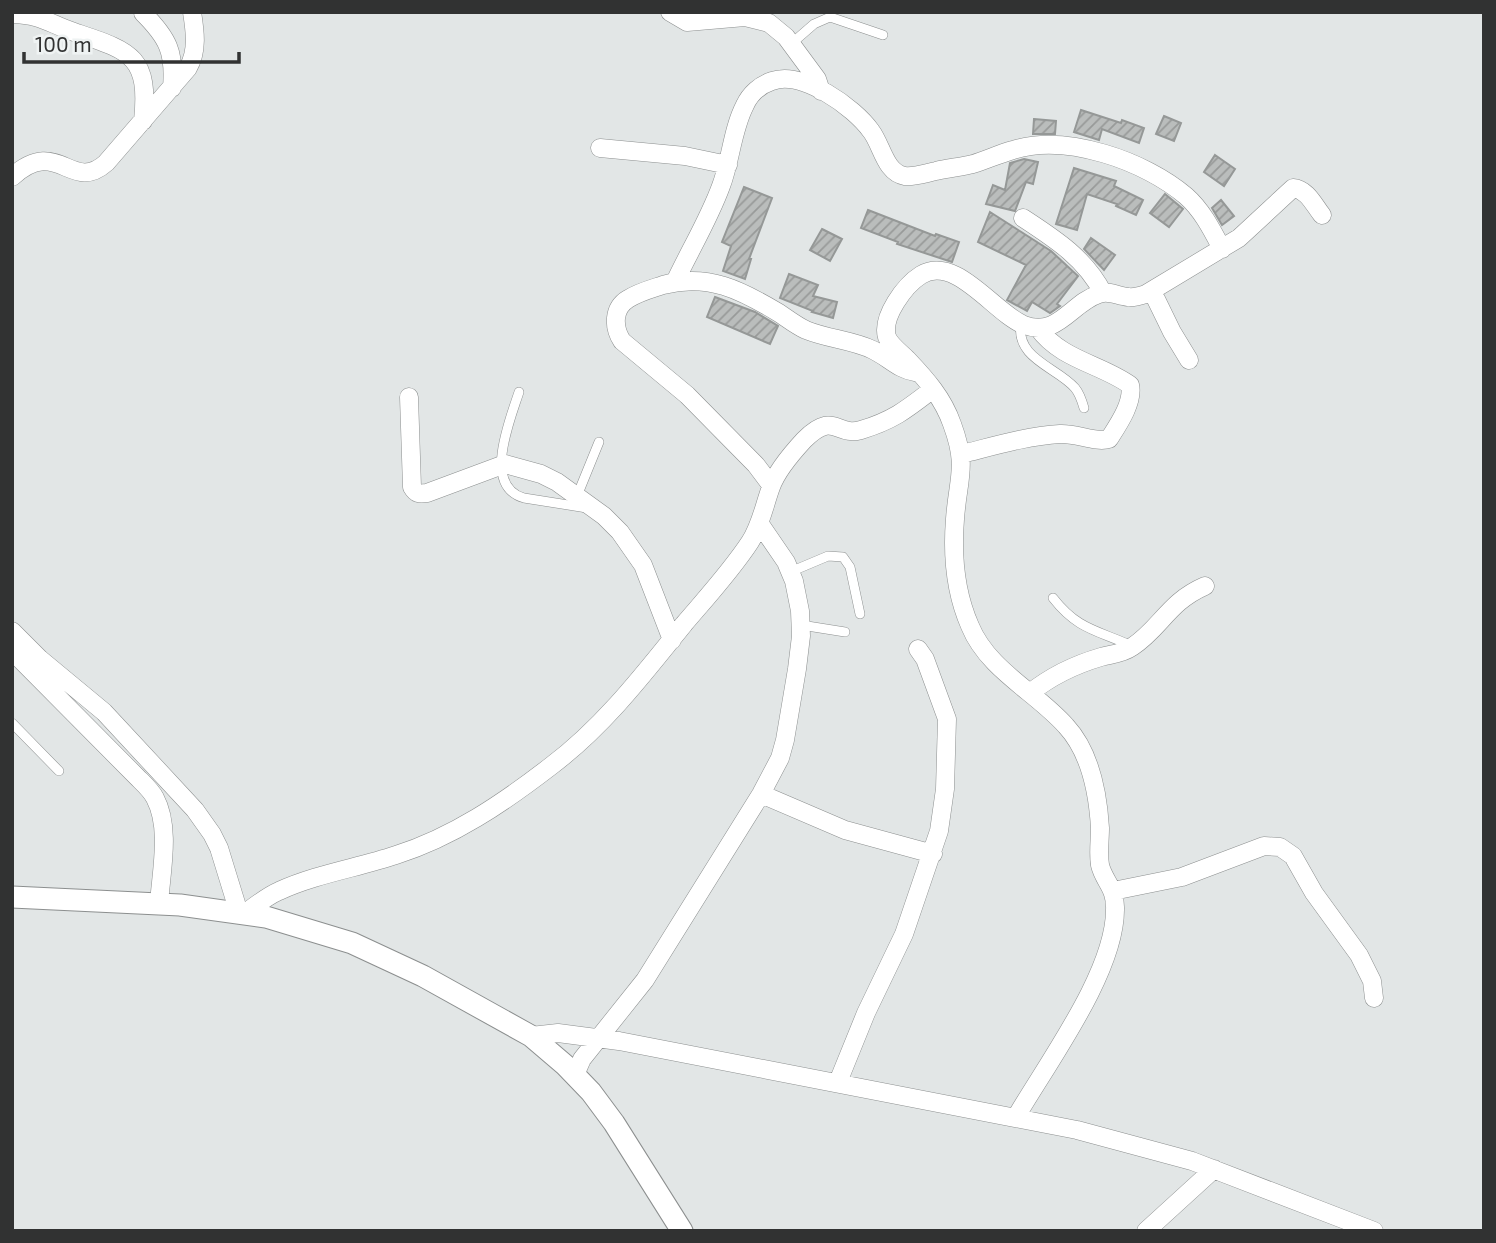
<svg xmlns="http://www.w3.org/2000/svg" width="1496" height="1243" font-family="'Exo 2',sans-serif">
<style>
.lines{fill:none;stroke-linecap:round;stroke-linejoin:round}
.stream{stroke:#a3b8fa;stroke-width:4.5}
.building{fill:url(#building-hatch);stroke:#959897;stroke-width:2}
.service-casing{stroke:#8c8f8f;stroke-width:10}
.minor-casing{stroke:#8c8f8f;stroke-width:19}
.tertiary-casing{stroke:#8c8f8f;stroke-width:23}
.service{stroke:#fff;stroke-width:9}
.minor{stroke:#fff;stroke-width:18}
.tertiary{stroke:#fff;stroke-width:21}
</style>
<defs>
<pattern id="building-hatch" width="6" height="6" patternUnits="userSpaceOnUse" patternTransform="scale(1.75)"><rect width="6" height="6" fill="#babdbc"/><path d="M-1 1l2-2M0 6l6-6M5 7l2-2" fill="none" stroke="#989a99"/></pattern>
</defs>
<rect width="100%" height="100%" fill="#e2e6e6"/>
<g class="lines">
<path class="stream" d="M1483,12H1484"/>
</g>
<path class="building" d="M1081,110L1121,123L1122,120L1144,128L1139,143L1102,129L1099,140L1074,132Z
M1164,116L1181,123L1174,141L1156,134Z
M1034,119L1056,121L1055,134H1033Z
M1215,155L1235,169L1224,186L1204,172Z
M1024,159L1038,162L1033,184L1026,182L1015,211L986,204L993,185L1005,190L1010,163Z
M1074,168L1116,181L1114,186L1143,200L1136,215L1116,206L1117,204L1087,194L1077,230L1056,224Z
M744,187L772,198L749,259H751L745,279L723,271L731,246L722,242Z
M1165,194L1183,209L1169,227L1150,213Z
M1221,200L1234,216L1222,225L1212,208Z
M868,210L935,236L936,234L959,242L952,262L897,244L898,242L861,228Z
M990,212L1051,251L1078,276L1057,304L1060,306L1050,313L1032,302L1027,311L1007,300L1026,265L978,242Z
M822,229L842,239L830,261L810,250Z
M1091,238L1115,255L1104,270L1084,249Z
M789,274L818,285L813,296L837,302L833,318L812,312L813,311L780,298Z
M715,297L755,312L778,326L770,344L707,317Z"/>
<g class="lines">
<g class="service-casing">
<path id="service" d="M791,44L814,24L830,17L883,35
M1021,323C1015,359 1057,367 1075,388C1080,394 1082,401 1084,408
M519,392C510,420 482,486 524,498L587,508
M577,496L599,442
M790,572L828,556L843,557L850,567L860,614
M1053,598C1078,630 1097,630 1132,646
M801,625L845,632
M12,723L59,771"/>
</g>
<g class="minor-casing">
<path id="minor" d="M670,12L687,22L745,17L769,23L786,37L817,79L821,91
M143,13C168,38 175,52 172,88
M12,14C42,15 48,23 74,32C130,51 150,55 143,121
M600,148L685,156L728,165
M12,177C58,135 71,194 106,163L188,68C198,51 195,31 192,12
M1023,218C1055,239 1085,258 1103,293
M675,282C690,250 709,219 721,186C731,160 732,130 745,105C750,94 760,85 772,81C802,70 854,107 871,131C882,145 885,173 905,176C915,177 926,173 936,171C948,168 961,167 973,164C986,160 999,154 1013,150C1066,133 1145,161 1186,196C1202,210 1212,230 1222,249
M1152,291L1172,332L1189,360
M409,397L412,487C416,494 419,494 427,493L505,464L541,474L557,482L604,516L620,532L643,565L672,640
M962,454C994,446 1027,436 1060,434C1076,433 1096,443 1109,439C1118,425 1134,402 1130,385C1101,364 1061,360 1038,328
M771,485L756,465L687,395L622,341C613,327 613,308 628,299C639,292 651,289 663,285C708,273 741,290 779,313C788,319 797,326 806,330C828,339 852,340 873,350C888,357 899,370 915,372
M12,631L40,659L104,712L195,810L212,834L219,848L239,913
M12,651L137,777C144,784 151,790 155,798C171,828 161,872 159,904
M1030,693C1050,677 1077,664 1101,657C1112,654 1122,654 1132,647C1161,628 1168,602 1205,586
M761,794L845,830L933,854
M1113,891L1182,877L1264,846L1280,847L1293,856L1314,893L1359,955L1372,981L1374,998
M244,914C255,906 267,896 279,891C316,874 357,868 396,855C453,837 503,803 551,766C603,727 643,675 684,624C707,597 731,571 750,542C761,525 764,506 771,487C777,470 792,453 804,440C834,410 836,437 861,430C894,420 907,409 933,389
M531,1036L558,1033L619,1041L1077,1130L1192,1161L1374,1231
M575,1075L582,1059L645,980L761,794L780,758L785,740L797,669L801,636L800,611L794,581L786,562L760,524
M838,1082L866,1013L904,934L939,831L945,789L947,719L925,659L918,649
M1016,1117C1048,1062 1115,972 1115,910C1116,887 1104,882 1100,865C1098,853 1100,840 1100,828C1098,794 1090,752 1066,726C1036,692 988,670 970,626C955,592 952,556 955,519C958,477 968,467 952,424C943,398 926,379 907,359C901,353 890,345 887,337C881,317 905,285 921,275C956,254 994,313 1024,325C1058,338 1071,303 1099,294C1108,290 1118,296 1128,297C1134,298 1140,296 1146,294L1239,238L1293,188C1307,189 1314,205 1322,215
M1146,1231L1214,1169"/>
</g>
<g class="tertiary-casing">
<path id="tertiary" d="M12,897L180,905L266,917L352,943L423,976L531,1036L565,1065L591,1092L614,1123L682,1231"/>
</g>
<use href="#service" class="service"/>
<use href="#minor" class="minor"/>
<use href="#tertiary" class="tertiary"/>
</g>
<rect width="1496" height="1243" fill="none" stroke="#313232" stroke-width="28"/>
<path d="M24 52v10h215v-10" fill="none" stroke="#313232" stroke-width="3.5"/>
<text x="35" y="52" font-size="21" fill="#313232" stroke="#eff3f3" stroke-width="5" paint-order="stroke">100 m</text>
</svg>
